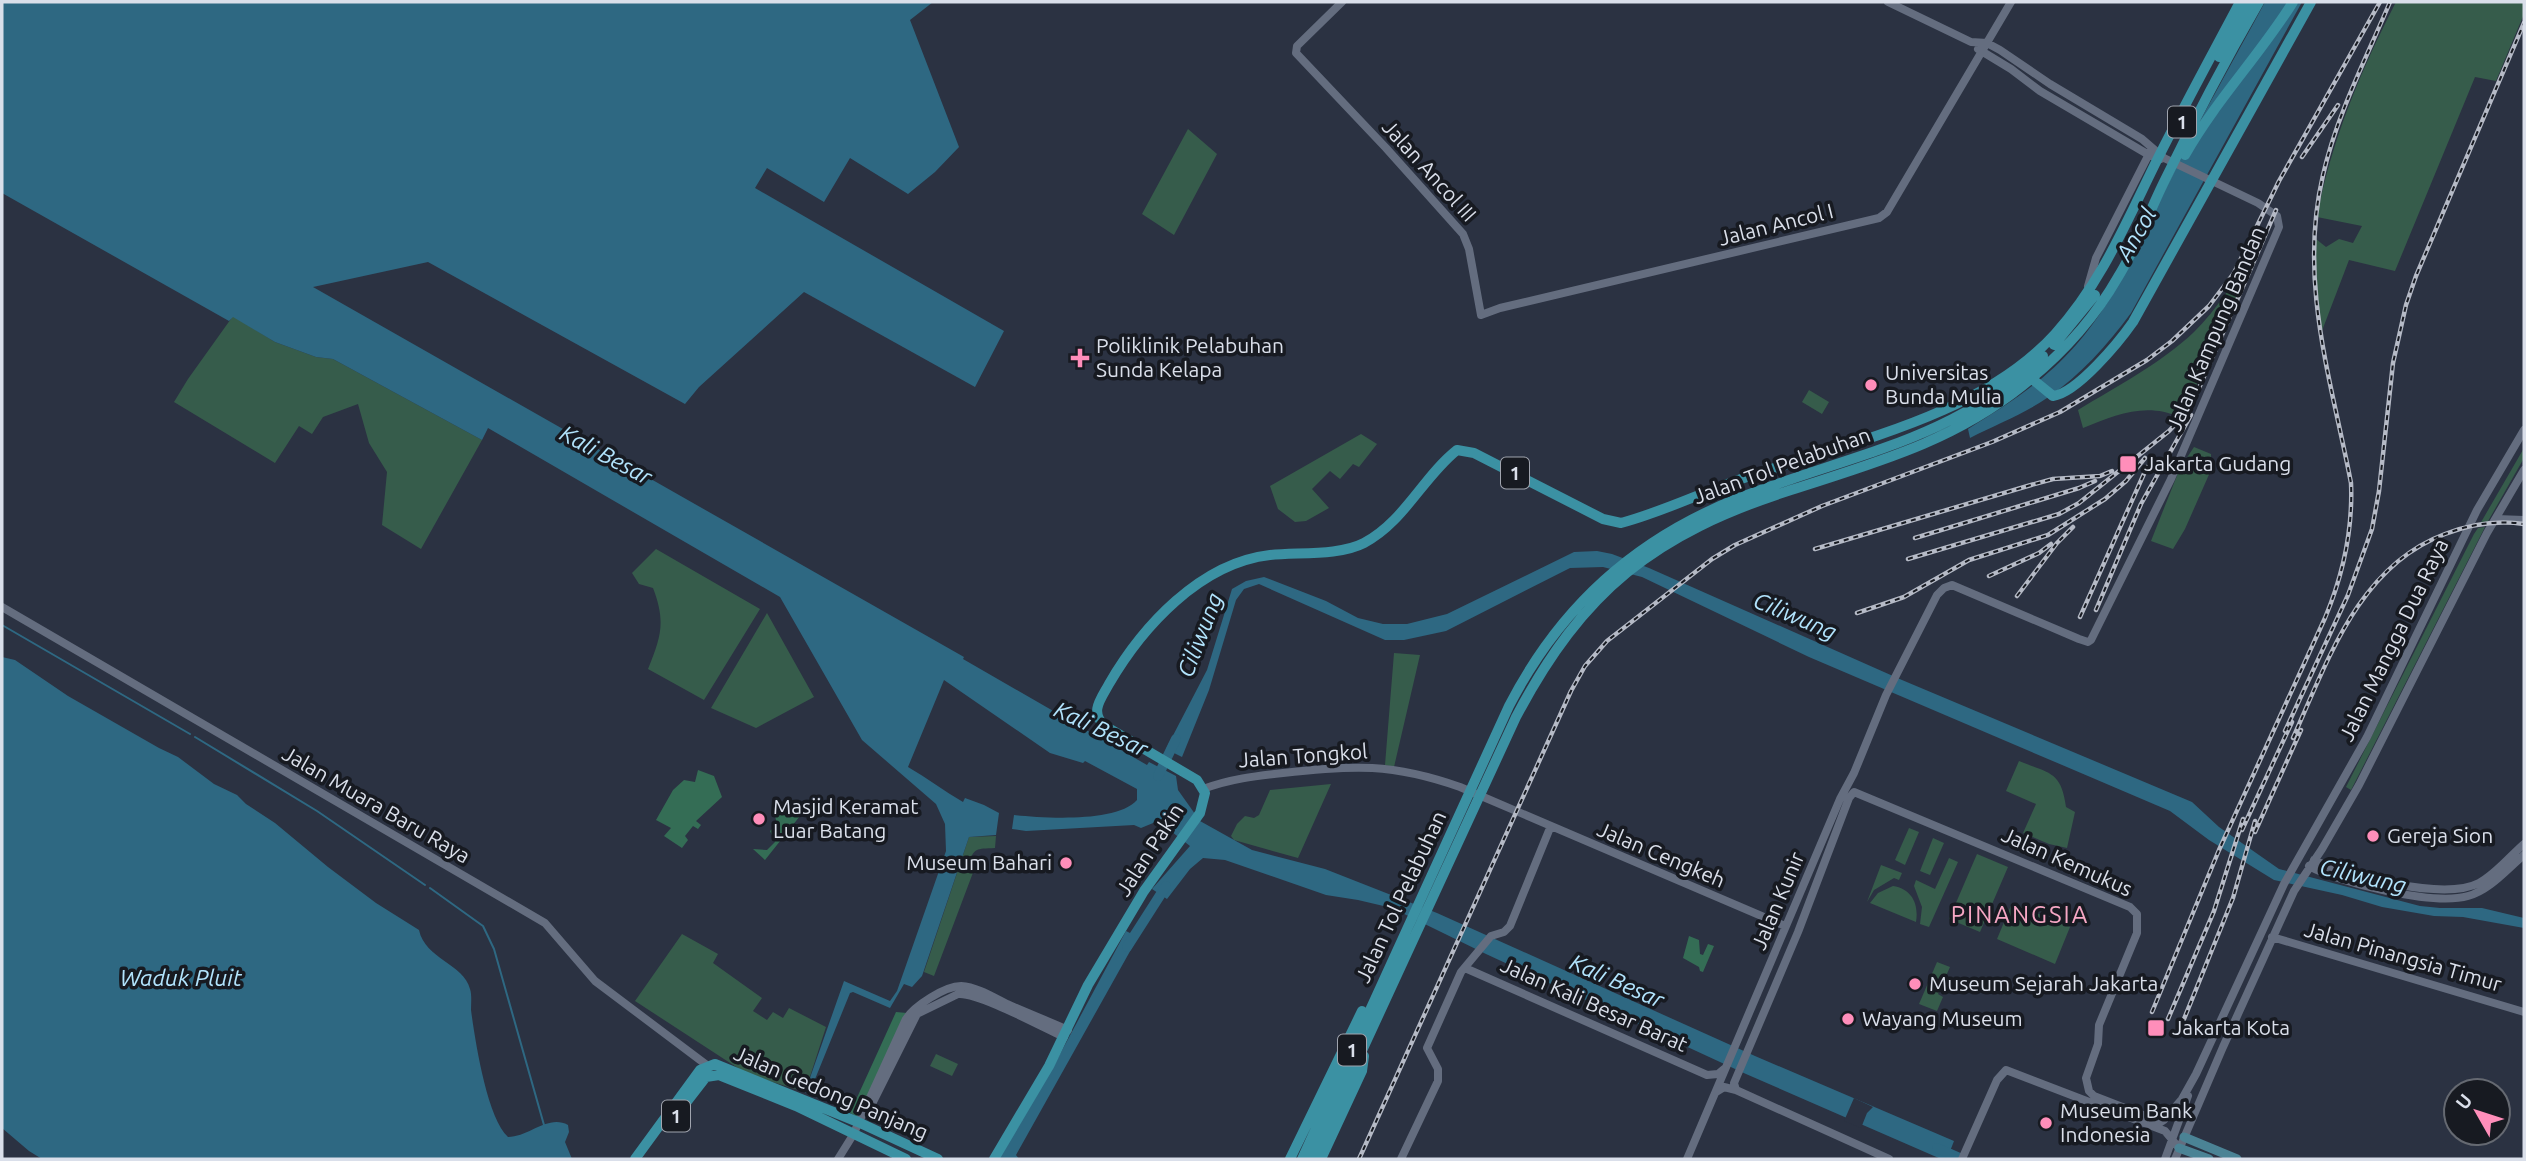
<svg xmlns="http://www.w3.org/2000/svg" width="2526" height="1161" font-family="Ubuntu,sans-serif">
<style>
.green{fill:#365c4b}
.forest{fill:#346d55}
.water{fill:#2e6882}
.pier{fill:#2b3242}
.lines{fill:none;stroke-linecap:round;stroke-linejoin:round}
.stream{stroke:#2e6882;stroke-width:2}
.river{stroke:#2e6882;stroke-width:10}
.secondary{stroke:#646d7f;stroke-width:8}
.primary{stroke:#4b8395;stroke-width:9}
.highway{stroke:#3b91a3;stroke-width:10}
.rail-casing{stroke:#b5bac6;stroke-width:4.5}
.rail{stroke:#171a21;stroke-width:2;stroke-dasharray:5;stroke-linecap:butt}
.poi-dot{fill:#ff8eba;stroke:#171a21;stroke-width:2.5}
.labels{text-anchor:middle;stroke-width:7;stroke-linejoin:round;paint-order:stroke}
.shield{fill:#171a21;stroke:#a0a4ae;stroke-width:2}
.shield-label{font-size:19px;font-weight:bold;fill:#dadfea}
.street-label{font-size:21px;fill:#dadfea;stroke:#171a21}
.poi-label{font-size:21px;fill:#dadfea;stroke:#171a21;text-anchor:start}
.water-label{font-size:23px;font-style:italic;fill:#b2e4fd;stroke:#171a21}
.quarter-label{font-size:24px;letter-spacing:2px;fill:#f6a7c4;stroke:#171a21}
</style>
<rect width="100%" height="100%" fill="#2b3242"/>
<path class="green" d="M2396,2H2524V14L2496,81L2475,77L2395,271L2349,260L2320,336L2316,280V239L2326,247L2339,239L2353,243L2362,226L2317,217C2331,141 2361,70 2396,2Z
M1188,129L1217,154L1174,235L1142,214Z
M2252,254L2255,255L2187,406L2179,417C2146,402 2115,415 2083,428L2078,410C2117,386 2160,364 2194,332C2217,309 2235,281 2252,254Z
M233,316L275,342L316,357L333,359L482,440L421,549L382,525L387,472L369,443L358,404L323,417L312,434L299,426L275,463L174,402L188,379Z
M1809,390L1829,402L1822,414L1802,402Z
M1361,434L1377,444L1359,467L1353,464L1340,479L1330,471L1312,489L1329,508L1306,521L1295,522L1278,509L1270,486Z
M2194,447L2211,454V470L2185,529L2173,549L2151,541L2180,468Z
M2524,448V458L2487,523L2480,524Z
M2485,527L2351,790L2346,787L2474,534L2478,528Z
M656,549L760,609L704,700L648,669C661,637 666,622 653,588L639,584L632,573Z
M767,613L814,697L756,728L711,708Z
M1394,653L1420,655L1394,767L1385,765Z
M2019,761C2050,774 2061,771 2066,807L2075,812L2067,848L2049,844L2023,833L2036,804L2006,791Z
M1331,784L1298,858L1234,840L1231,836L1237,824L1245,816L1254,818L1259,815L1270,790Z
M1909,828L1919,832L1905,865L1895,860Z
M996,836L995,848C976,849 974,847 968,866L974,870L934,976L924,972L969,837Z
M1933,838L1944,843L1930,875L1920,871Z
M1977,854L2008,867L1980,932L1949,919Z
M1949,858L1958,862L1929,927L1920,924L1922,907L1914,886L1916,880L1935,889Z
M1881,865L1902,873L1899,880L1894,878L1874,890L1867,902Z
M1893,886C1912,889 1919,904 1916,922L1870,903L1878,893Z
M2012,903L2070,927L2055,964L1997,939Z
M682,934L718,954L713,963L762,998L753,1011L767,1020L773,1012L783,1018L789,1008L826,1027L805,1092L747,1074L635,1001Z
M1937,962L1950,967L1938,994L1943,997L1937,1011L1919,1004Z
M936,1054L958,1064L952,1076L930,1066Z"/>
<path class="forest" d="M698,770L714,776L722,797L696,821L701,825L698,829L693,826L685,836L688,840L682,848L664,836L671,828L656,820L673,790L684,780L695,782Z
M794,803L797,806V814L800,816L765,860L753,849L767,850L775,842L770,831L777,824L775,816Z
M1689,936L1699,940L1700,954L1703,955L1708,944L1714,946L1703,972L1700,971L1699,967L1683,958Z
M896,1012L907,1013L862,1119L850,1113Z"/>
<path class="water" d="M2,2H933L910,20L959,147L935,172L908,194L850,158L824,202L767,168L755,188L1004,331L975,387L804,292L699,387L685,404L428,262L313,287L964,657L963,659L1147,765L1149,762L1176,776L1178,790L1200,821L1252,850L1325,869L1437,913L1755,1056L1954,1141L1947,1159H1941L1746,1074L1486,954L1392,908L1358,900L1326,895L1225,860L1203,858L1190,869L1167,899L1152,889L1190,846L1158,821L1141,828L1134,825L1026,831L1012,829L1014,815C1043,818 1117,823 1137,800V789L1085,761L1083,763L1050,753L944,680L908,767C927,778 944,791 963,802L965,798L984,805L999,813L996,835L969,837L922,976L912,987L904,984L890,1008L853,992L850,993L809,1094L805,1092L844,981L890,1001L897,991L946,851L945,824L936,804L862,740L780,597L488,428L482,440L333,359L316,357L275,342L233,317L229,321L2,193Z
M2265,2H2302L2131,313C2108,344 2080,376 2047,398C2024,414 1995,425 1970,438L1968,429C2010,403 2042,383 2076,345C2120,295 2145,229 2175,170C2203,113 2235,58 2265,2Z
M1597,551L1612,554L1649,568L1902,680L2192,802L2219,827L2279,869L2420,906L2440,908H2482L2524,918V928L2463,917L2434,916L2382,907L2342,895L2274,880L2209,840L2170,811L1809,657L1642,577L1603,567L1570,568L1446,631L1404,640H1385L1259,584L1244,589L1236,600L1209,690L1182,757L1166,749L1207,670L1232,589L1246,581L1264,577L1326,601L1358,618L1383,624H1407L1447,614L1574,552Z
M2,657L15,660L68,696L159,748L178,757L214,784L237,795L246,804L275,823L328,867L376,903L419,930C425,959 464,964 470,989C472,995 471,1003 471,1010C475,1040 487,1118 508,1137C529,1137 548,1114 568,1125L569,1132L565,1142L572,1159H42L29,1151L2,1128Z
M1126,931L1138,937L1016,1155L1019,1159H999L1052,1069Z"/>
<path class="pier" d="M1854,1098L1873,1107L1867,1113L1861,1128L1844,1121Z"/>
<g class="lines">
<path class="stream" d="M2,625L190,734
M195,737L317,811L425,885
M430,888L483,926L494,949L544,1125"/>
<path class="river" d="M1158,776L1176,739
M1127,947L1166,886
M1937,1148L1962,1159"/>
<path class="secondary" d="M1342,2L1297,46L1296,53L1386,148L1463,234L1469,249L1481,315L1500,308L1879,218L1887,212L2011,2
M1978,49L2011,69L2040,91L2149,155L2161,159
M2088,286L2096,258L2150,152
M2496,519L2524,520
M2,607L545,923L595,981L708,1066
M1203,789C1230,779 1255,776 1283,773C1353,765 1392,763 1460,787L1785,926
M2314,860C2348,876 2444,901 2479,883C2496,874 2510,856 2524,844
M2309,866C2339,883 2434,906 2468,896C2490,890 2507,869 2524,855
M2272,937L2524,1012
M1465,968L1707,1075L1718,1074L1724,1069
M1736,1090L1734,1083L1798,932L1849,798L1854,792L2130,907L2137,914V933L2099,1025L2098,1044L2086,1078L2089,1091L2094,1096L2161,1122L2164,1120L2182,1099L2196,1074L2284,884L2367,737L2477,510L2524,430
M1716,1092L1724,1087L1736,1090L1889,1159
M873,1102L917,1014L958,994C978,992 1042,1027 1064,1037
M838,1159L853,1135L906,1019C914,1006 945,986 961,986C977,987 993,997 1007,1004C1027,1013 1048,1021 1068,1030
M1401,1159L1438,1081V1069L1427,1048L1461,972L1491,936L1504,932L1510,926L1550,828
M1687,1159L1840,799L1854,773L1886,695L1937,595L1944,588L1952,585L2079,639L2088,642L2091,640L2171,479L2279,227L2277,216L2258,203L2164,158L2142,139L2050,84L2000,50L1987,43L1971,42L1888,2
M1962,1159L1997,1080L2006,1070L2165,1131L2179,1148
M2165,1159L2188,1096
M2175,1159L2223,1047L2294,891L2322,849L2359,785L2487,533L2524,470"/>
<path class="primary" d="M2184,1137L2237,1159
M2179,1148L2209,1159"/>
<path class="highway" d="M2219,57L2250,2
M2185,155C2216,100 2260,55 2293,2
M2054,345L2095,295
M2026,374L2053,396C2077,393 2119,342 2133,322L2311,2
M675,1117L706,1077L719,1075L796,1106L906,1159
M635,1159L700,1070L715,1064L858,1122L938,1159
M994,1159L1049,1066L1088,985L1144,891L1200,813L1205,793L1197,780L1105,726C1089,712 1101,699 1109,684C1142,627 1200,563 1270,555C1298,552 1339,556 1364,543C1404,522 1423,477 1457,450L1474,453L1603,519L1621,523C1662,512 1701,493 1741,479C1844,443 1979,418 2055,334C2103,281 2127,220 2159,156C2185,104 2213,53 2240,2
M1290,1159L1362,1011
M1302,1159L1509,706C1560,607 1635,539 1739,498C1851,454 1950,442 2043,356
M1312,1159L1516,717C1583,590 1654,534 1791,490C1874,463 1952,442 2022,386C2060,356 2094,319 2118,277C2136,248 2148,215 2163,184C2193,122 2225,61 2259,2
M1321,1159L1362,1071L1364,1056"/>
<g class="rail-casing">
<path id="rail" d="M2302,157L2338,105
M1915,538L2079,488L2095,481
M1815,549L2031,485L2053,479L2100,476L2112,471
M1908,559L2059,514L2079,503L2169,431L2183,416L2199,388L2276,210
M1989,576L2039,553L2051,544
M2017,596L2057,543L2073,527
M2096,610L2141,504L2191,415
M1857,613L1904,597L1969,560L2048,535L2105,499L2126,481L2145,458
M2080,617L2147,467
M2285,731L2348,595L2372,529L2379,491L2393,363L2406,305L2416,276L2524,23
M2293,738C2328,660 2359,566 2445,534C2471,524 2497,520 2524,524
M2242,830L2292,722
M2255,832L2301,730
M2152,1012L2219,850L2325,618C2343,575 2353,530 2351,483C2331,379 2298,281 2323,175C2337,114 2366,59 2390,2
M2168,1019L2214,911L2243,819
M2182,1024L2233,898L2255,821
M1359,1159L1571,691L1585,666L1607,641L1712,559L1735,545L1822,506L1992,442L2060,412L2147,360L2172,341L2209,306L2234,273L2279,181L2380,2"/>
</g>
<use href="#rail" class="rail"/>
</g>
<g class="poi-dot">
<path d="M1076.5 347.5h7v7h7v7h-7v7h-7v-7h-7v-7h7z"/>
<circle cx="1871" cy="385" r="7"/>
<rect x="2119" y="455" width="18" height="18" rx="3.5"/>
<circle cx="759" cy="819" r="7"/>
<circle cx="2373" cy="836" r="7"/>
<circle cx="1066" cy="863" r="7"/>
<circle cx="1915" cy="984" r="7"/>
<circle cx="1848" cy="1019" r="7"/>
<rect x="2147" y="1019" width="18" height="18" rx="3.5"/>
<circle cx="2046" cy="1123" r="7"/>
</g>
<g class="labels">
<g class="shield">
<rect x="2168" y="106.5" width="28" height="31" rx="5"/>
<rect x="1501" y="457.5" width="28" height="31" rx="5"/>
<rect x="1338" y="1034.5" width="28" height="31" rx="5"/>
<rect x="662" y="1100.5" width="28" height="31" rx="5"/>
</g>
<g class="shield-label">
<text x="2182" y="129">1</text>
<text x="1515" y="480">1</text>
<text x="1352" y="1057">1</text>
<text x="676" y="1123">1</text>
</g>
<g class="street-label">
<text transform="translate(1429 171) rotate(48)" y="7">Jalan Ancol III</text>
<text transform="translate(1776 225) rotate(-14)" y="7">Jalan Ancol I</text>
<text transform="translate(2216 329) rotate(-67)" y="7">Jalan Kampung Bandan</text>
<text transform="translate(1782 466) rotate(-20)" y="7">Jalan Tol Pelabuhan</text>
<text transform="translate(2394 640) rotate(-64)" y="7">Jalan Mangga Dua Raya</text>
<text transform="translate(1303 756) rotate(-4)" y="7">Jalan Tongkol</text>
<text transform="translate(376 805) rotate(30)" y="7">Jalan Muara Baru Raya</text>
<text transform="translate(1150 850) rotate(-57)" y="7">Jalan Pakin</text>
<text transform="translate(1661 855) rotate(23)" y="7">Jalan Cengkeh</text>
<text transform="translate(2067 862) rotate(24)" y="7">Jalan Kemukus</text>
<text transform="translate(1401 897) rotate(-65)" y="7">Jalan Tol Pelabuhan</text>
<text transform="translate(1778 901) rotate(-67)" y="7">Jalan Kunir</text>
<text transform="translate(2403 957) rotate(16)" y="7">Jalan Pinangsia Timur</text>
<text transform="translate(1594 1005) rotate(24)" y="7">Jalan Kali Besar Barat</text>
<text transform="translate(831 1093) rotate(23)" y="7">Jalan Gedong Panjang</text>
</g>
<g class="poi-label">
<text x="1096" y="353">Poliklinik Pelabuhan<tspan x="1096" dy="24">Sunda Kelapa</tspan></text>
<text x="1885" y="380">Universitas<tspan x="1885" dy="24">Bunda Mulia</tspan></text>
<text x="2144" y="471">Jakarta Gudang</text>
<text x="773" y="814">Masjid Keramat<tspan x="773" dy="24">Luar Batang</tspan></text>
<text x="2387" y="843">Gereja Sion</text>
<text x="1052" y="870" text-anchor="end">Museum Bahari</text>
<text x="1929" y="991">Museum Sejarah Jakarta</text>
<text x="1862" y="1026">Wayang Museum</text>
<text x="2172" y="1035">Jakarta Kota</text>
<text x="2060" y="1118">Museum Bank<tspan x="2060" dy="24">Indonesia</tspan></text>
</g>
<g class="water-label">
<text transform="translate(2136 234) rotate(-60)" y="8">Ancol</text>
<text transform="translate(606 455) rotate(28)" y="8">Kali Besar</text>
<text transform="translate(1795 616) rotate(23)" y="8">Ciliwung</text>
<text transform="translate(1200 635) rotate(-69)" y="8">Ciliwung</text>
<text transform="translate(1101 729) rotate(25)" y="8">Kali Besar</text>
<text transform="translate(2363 876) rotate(13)" y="8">Ciliwung</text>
<text x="181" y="986">Waduk Pluit</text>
<text transform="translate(1617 981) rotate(24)" y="8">Kali Besar</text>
</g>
<g class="quarter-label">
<text x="2020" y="923">PINANGSIA</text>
</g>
</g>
<rect width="2526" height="1161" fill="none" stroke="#dadfea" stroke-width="7"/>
<g transform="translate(2477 1112) rotate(309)"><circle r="33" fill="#171a21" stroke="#656971" stroke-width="2"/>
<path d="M0-5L12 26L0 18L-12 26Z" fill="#ff8eba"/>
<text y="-10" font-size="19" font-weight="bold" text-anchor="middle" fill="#dadfea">U</text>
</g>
</svg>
